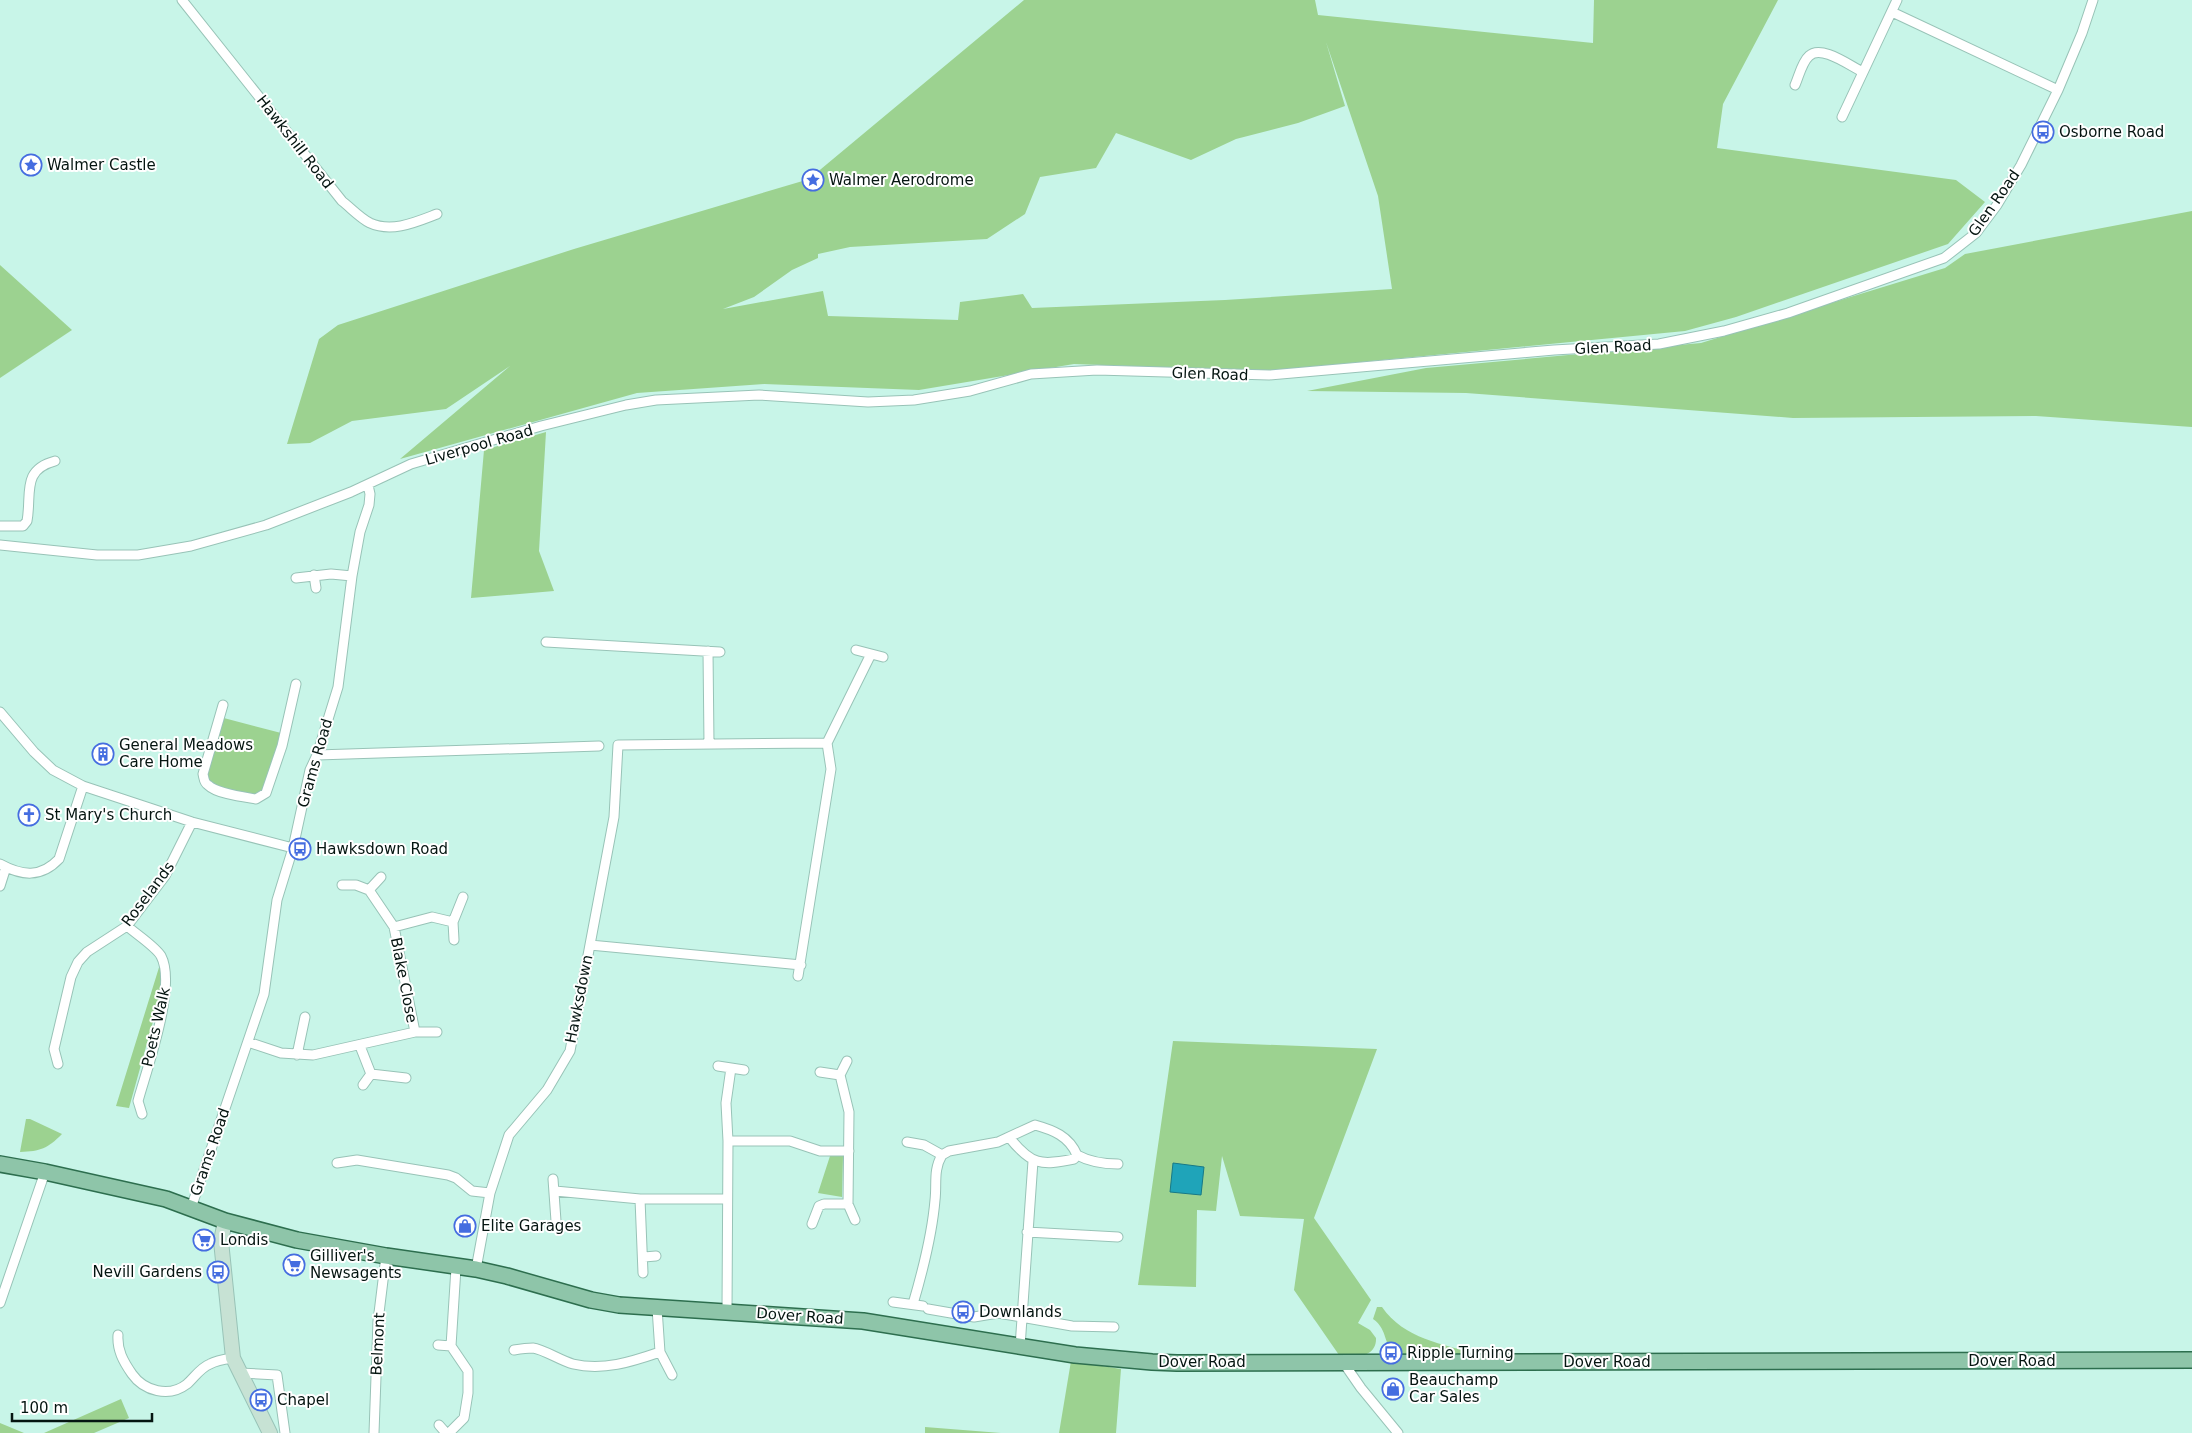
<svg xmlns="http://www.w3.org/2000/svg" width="2192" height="1433" font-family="'DejaVu Sans',sans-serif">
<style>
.green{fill:#9cd290;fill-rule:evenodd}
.water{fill:#1fa4b9;stroke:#177987}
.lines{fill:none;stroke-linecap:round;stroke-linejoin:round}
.street-casing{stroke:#98c3b7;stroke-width:11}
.secondary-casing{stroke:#98c3b7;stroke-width:16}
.primary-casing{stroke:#2d6e4e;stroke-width:18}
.street{stroke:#fff;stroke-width:9}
.secondary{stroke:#c7e2d4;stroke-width:14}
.primary{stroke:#8ec5a9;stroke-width:15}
.labels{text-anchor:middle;stroke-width:4;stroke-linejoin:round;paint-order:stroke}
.poi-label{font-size:15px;fill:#051511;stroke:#fff;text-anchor:start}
.street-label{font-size:15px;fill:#051511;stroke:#fff}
</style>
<rect width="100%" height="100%" fill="#c8f5e8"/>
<path class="green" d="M1024,0H1315L1318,15L1593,43L1594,0H1778L1723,104L1717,148L1956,180L1985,202L1948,244L1736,317L1685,331L1268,371L1074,364L919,390L764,384L637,393L400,459L510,366L446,409L352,421L310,443L287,444L319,339L338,325L574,249L806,180L807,188L819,186L815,174ZM1326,42L1378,196L1392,289L1225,300L1032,308L1023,294L960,302L958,320L828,316L823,291L723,309L754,297L792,270L818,258V254L850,247L987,239L1025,214L1040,177L1096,168L1116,133L1191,160L1236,139L1298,123L1345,106Z
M2192,211V427L2036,416L1793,418L1466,393L1307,391L1426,368L1701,343L1945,268L1965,254Z
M0,265L72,330L0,378Z
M546,432L539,551L554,591L471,598L484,450Z
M220,717L285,734L266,793L256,799L205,784Z
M161,961L164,982L129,1108L116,1106Z
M1173,1041L1377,1049L1314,1218L1371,1300L1358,1323L1370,1330L1376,1338C1377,1357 1353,1360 1339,1355L1294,1290L1304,1219L1240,1216L1222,1156L1216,1211L1197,1210L1196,1287L1138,1285Z
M26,1119H30L62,1134C47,1149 41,1151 20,1152Z
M830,1156H843L842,1197L818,1193Z
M1377,1307H1382C1404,1339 1443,1344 1477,1354H1397C1382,1346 1389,1330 1373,1319Z
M1071,1361L1121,1369L1116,1433H1059Z
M121,1399L129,1418L94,1433H44Z
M0,1423L24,1433H0Z
M925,1427L1001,1433H925Z"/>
<path class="water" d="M1173,1163L1204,1167L1201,1195L1170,1192Z"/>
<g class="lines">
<g class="street-casing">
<path id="street" d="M182,0L342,201C351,208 360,218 370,223C392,233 416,222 437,214
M1892,12L2058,90
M1795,85C1799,76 1802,62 1809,56C1821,44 1850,66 1863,72
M1842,117L1897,0
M0,526H23L27,521C32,494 21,470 55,461
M0,545L97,555H138L191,546L266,525L351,492L411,464L541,426L626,405L656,400L759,395L868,402L914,400L970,391L1031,374L1097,370L1269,375L1554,350L1659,344L1724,331L1788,313L1944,258L1976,233L1997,205L2021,165L2058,90L2082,33L2093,0
M314,575L316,588
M296,578L331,574L352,576
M546,642L720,652
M856,650L883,657
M708,651L709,744
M223,705L203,774C204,778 204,783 208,785C217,794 244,797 256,799L266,793L282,746L296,684
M0,712L34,752L53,770L83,786L192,822L293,848
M317,755L599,746
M0,864C22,876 41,878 59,859L83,786
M342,885H356L369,890L394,927L415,1032
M0,886L6,867
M369,890L381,877
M127,926C136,934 156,947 161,956C177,986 147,1068 138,1101L142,1114
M394,927L432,917L453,922
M454,940L453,922L463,897
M590,945L801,965
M798,976L831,769L827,743L871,654
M248,1042L281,1053L313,1055L415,1032H437
M360,1046L371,1074
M297,1055L305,1017
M847,1061L840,1075L849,1112L848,1204L855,1220
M58,1064L54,1049L71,977L78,962L87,952L127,926L165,876L192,822
M718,1066L744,1070
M820,1072L840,1075
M371,1074L406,1078
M363,1085L371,1074
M728,1141H790L820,1151H849
M907,1142L924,1145L942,1155
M1077,1155C1090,1162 1103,1164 1118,1164
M337,1163L357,1160L448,1175L456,1178L472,1191L490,1193
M553,1179L556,1221
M555,1191L640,1199H727
M640,1199L643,1273
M191,1208L264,994L277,900L293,848L310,770L317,755L338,687L352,576L360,532L369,505L370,494L368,485
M812,1224L819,1206L824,1204H848
M1027,1232L1118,1237
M644,1257L656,1256
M476,1269L490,1193L509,1135L547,1090L570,1051L614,817L618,745L827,743
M893,1302L923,1306
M0,1303L45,1172
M913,1304C923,1270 932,1236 935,1200C937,1184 933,1170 942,1155L949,1151L998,1142L1035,1125C1053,1130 1069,1136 1077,1155L1074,1159C1041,1166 1031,1165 1009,1137
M657,1308L660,1352L672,1375
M928,1309L974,1317L998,1313L1072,1326L1114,1327
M727,1311L728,1141L726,1103L731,1068
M118,1335C117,1350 123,1361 132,1374C144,1391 169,1398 187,1384C195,1377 200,1368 210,1364C217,1360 226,1359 233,1358
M438,1345L451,1346
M1020,1347L1033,1161
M514,1350C520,1349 527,1348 533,1348C543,1349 561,1361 573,1364C603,1371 631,1362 660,1352
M1343,1362L1361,1388L1398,1433
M240,1373L277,1375L285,1433
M439,1425L446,1433
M374,1433L378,1321L386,1256
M449,1433L464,1418L468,1393V1371L451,1346L456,1268"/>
</g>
<g class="secondary-casing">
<path id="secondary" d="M225,1221L221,1241L233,1358L270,1433"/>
</g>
<g class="primary-casing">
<path id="primary" d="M0,1164L45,1172L166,1199L225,1221L297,1240L386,1256L476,1269L507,1276L591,1300L619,1305L863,1321L1075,1355L1152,1362L1177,1363L2192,1360"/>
</g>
<use href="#street" class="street"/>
<use href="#secondary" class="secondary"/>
<use href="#primary" class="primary"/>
</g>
<defs>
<g id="bus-ring" transform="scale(1.125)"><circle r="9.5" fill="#fff" stroke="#456de0" stroke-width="1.5"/><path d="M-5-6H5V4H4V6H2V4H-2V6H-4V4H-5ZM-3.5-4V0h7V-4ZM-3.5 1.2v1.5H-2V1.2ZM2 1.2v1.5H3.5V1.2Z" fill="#456de0"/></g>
<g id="sight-ring" transform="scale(1.125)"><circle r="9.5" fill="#fff" stroke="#456de0" stroke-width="1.5"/><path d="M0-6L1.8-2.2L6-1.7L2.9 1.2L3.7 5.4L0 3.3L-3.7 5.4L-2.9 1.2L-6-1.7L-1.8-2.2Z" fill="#456de0"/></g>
<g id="building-ring" transform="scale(1.125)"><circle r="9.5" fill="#fff" stroke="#456de0" stroke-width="1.5"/><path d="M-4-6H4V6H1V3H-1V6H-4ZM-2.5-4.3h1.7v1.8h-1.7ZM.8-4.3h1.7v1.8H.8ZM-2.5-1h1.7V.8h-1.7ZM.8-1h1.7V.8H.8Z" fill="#456de0"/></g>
<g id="church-ring" transform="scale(1.125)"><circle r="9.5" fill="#fff" stroke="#456de0" stroke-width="1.5"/><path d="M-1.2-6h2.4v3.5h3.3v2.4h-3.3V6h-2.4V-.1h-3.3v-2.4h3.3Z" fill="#456de0"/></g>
<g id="shop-ring" transform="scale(1.125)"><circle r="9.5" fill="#fff" stroke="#456de0" stroke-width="1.5"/><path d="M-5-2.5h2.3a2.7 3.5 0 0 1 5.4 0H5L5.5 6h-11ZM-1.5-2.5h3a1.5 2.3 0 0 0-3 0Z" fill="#456de0"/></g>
<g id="supermarket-ring" transform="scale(1.125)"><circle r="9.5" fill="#fff" stroke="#456de0" stroke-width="1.5"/><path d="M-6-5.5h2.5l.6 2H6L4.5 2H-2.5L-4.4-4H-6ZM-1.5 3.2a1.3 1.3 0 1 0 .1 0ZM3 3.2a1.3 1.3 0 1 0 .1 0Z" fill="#456de0"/></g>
</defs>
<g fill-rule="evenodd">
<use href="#bus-ring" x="2043" y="132"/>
<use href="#sight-ring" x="31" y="165"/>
<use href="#sight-ring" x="813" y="180"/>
<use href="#building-ring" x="103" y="754"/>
<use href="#church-ring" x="29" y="815"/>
<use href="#bus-ring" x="300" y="849"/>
<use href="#shop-ring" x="465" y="1226"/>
<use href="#supermarket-ring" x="204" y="1240"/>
<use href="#supermarket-ring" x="294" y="1265"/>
<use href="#bus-ring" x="218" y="1272"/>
<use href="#bus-ring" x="963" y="1312"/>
<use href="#bus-ring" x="1391" y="1353"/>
<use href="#shop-ring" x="1393" y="1389"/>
<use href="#bus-ring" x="261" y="1400"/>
</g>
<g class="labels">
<g class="poi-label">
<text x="2059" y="137">Osborne Road</text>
<text x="47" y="170">Walmer Castle</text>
<text x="829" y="185">Walmer Aerodrome</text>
<text x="119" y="750">General Meadows<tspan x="119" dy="17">Care Home</tspan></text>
<text x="45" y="820">St Mary's Church</text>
<text x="316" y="854">Hawksdown Road</text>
<text x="481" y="1231">Elite Garages</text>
<text x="220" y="1245">Londis</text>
<text x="310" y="1261">Gilliver's<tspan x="310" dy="17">Newsagents</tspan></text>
<text x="202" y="1277" text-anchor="end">Nevill Gardens</text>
<text x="979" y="1317">Downlands</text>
<text x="1407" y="1358">Ripple Turning</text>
<text x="1409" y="1385">Beauchamp<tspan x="1409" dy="17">Car Sales</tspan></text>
<text x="277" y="1405">Chapel</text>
</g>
<g class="street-label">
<text transform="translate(295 142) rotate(52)" y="5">Hawkshill Road</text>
<text transform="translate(1994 203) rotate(-55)" y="5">Glen Road</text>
<text transform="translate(1613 347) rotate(-3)" y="5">Glen Road</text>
<text transform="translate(1210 374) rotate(2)" y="5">Glen Road</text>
<text transform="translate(479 445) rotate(-16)" y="5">Liverpool Road</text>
<text transform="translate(315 763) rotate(-74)" y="5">Grams Road</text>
<text transform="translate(148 894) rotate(-53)" y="5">Roselands</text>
<text transform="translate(404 980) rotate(79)" y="5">Blake Close</text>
<text transform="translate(579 999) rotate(-79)" y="5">Hawksdown</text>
<text transform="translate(156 1027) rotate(-77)" y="5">Poets Walk</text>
<text transform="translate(210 1152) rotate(-71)" y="5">Grams Road</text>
<text transform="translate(800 1316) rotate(4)" y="5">Dover Road</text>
<text transform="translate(378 1344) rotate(-87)" y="5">Belmont</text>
<text x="2012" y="1366">Dover Road</text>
<text x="1202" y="1367">Dover Road</text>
<text x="1607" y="1367">Dover Road</text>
</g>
</g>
<path d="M12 1413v8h140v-8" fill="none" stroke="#051511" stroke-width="2.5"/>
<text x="20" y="1413" font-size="15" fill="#051511" stroke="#ffffff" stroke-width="4" paint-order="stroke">100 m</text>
</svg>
